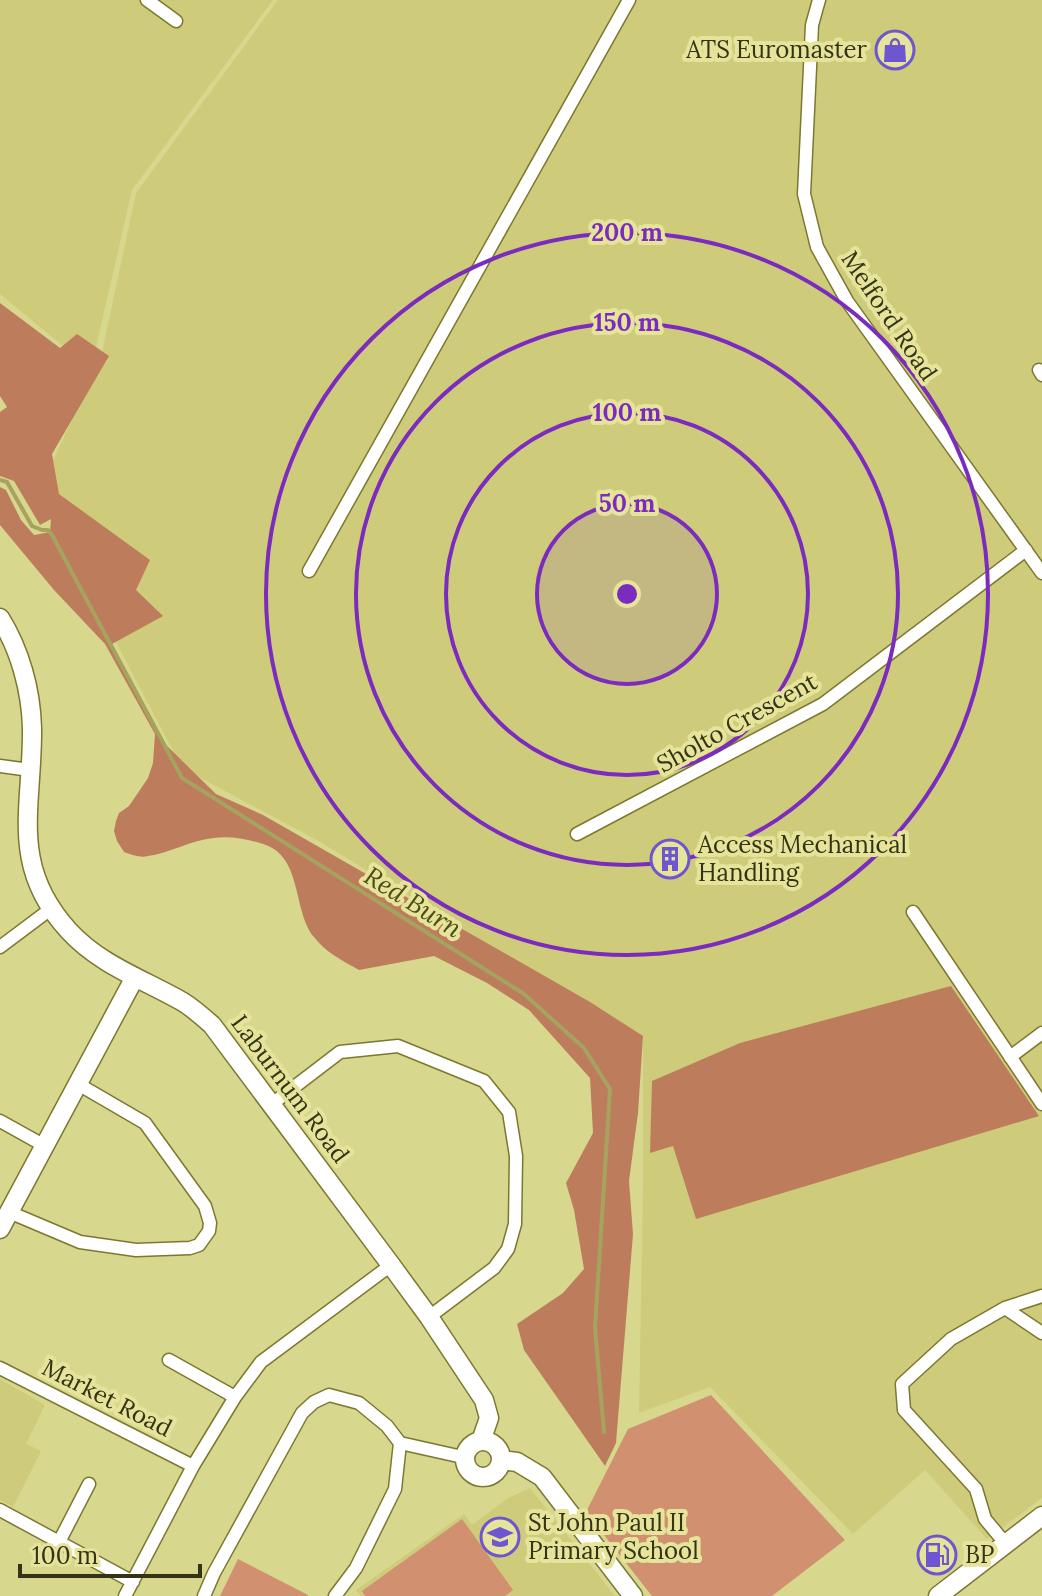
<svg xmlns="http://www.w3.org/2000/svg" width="1042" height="1596" font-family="Lora,serif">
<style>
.built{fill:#cecc7a}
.green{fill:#d1906f}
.forest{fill:#bd7d5d}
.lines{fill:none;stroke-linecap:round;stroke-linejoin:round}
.stream{stroke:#a5a35d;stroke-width:4}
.street-casing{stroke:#7b7830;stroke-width:15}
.secondary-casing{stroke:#7b7830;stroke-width:21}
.street{stroke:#fff;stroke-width:12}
.secondary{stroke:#fff;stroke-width:18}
.ring{fill:none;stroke:#7b2cbf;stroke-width:4}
.labels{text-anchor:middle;stroke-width:8;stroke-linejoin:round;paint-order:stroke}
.poi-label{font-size:24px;fill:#343315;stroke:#e5e49a;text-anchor:start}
.street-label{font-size:24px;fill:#343315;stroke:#e5e49a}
.water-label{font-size:26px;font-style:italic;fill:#4f4d18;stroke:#e5e49a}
.centre{fill:#7b2cbf;stroke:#e5e49a;stroke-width:4}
.ring-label{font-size:24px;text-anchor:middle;font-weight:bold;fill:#7b2cbf;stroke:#e5e49a;stroke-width:8;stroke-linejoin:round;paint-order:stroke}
</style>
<rect width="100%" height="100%" fill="#d8d78e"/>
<path class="built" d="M0,0H273L132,190L91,369L0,294Z
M278,0H1042V1498L987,1539L925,1470L853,1534L710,1387L639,1413L643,1184V1038L317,840L182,768L38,493L101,357L136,193Z
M0,1379L45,1405L26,1444L41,1451L13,1507L0,1500Z
M530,1488L615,1596H361L356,1590L464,1514L472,1525L508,1498Z"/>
<path class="green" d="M711,1395L845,1540L772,1596H652L586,1512L628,1429Z
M462,1519L513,1590L505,1596H365L362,1591Z
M238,1559L308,1595V1596H220Z"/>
<path class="forest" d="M0,303L60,348L77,334L109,356L52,454L59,494L150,560L136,590L163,616L112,644L166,745L216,794L263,815L590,1002L643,1036L638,1113L629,1181L633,1234L616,1443L605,1466L524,1350L517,1324L563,1293L584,1269L574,1210L566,1183L593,1133L590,1078L529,1010L487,983L434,956L359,970C343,961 325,952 314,937C292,910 303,856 263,844C248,839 229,836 214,838C191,840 170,853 148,856C141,858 132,855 124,852L117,841L114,831L116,821L119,813L129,806L148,778L153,763L155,734L105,644L54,590L0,525V487L6,490L21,520L34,535L50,532L51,519L40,525L14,481L0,476V412L7,407L0,396Z
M951,986L1039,1116L696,1219L673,1146L650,1153L652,1081L740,1043Z"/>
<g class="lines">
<path class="stream" d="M0,480L7,482L32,526L42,530H48L52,535L182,778L524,994L584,1048L610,1089L595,1328L604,1432"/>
<g class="street-casing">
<path id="street" d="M147,0L176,21
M819,0L812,25L804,194L817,247L847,301L1042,573
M1039,370L1042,375
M309,571L629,0
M0,766L30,770
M577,834L823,704L1026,550
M913,912L1042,1104
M0,947L52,908
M1010,1057L1042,1033
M272,1104L340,1052L398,1046L484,1081L509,1112L516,1156L515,1224L508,1249L494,1268L429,1317
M0,1121L45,1146
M9,1212L80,1242L136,1250L190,1248L199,1245L209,1231L210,1223L205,1206L145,1123L78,1084
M1005,1308L1042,1333
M169,1360L235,1397
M0,1368L193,1466
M0,1510L133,1582
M59,1542L89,1484
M1005,1543L985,1519L976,1489L904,1410L902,1384L951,1339L1005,1308L1042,1296
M125,1596L193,1466L235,1397L261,1362L391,1265
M204,1596L214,1573L302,1413L314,1402L329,1395L359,1403L387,1426L400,1443L458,1456L466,1455
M335,1596L356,1568L395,1489L400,1443"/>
</g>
<g class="secondary-casing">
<path id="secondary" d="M0,618C20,650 31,690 32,728C33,807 8,864 69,931C100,965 145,980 183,1002C193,1008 203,1017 212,1025L391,1265L429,1317L484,1400L489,1418L481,1441
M0,1229L135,977
M465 1459a18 18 0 1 1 36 0a18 18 0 1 1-36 0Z
M501,1460L517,1462L542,1477L633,1596
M938,1596L1042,1516"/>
</g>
<use href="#street" class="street"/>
<use href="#secondary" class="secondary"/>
</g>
<circle cx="627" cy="594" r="90" fill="#7b2cbf" fill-opacity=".12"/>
<g class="ring">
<circle cx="627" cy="594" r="90"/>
<circle cx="627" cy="594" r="181"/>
<circle cx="627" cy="594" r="271"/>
<circle cx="627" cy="594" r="361"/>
</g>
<defs>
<g id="shop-ring" transform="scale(2)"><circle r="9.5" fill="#e5e49a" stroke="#6d56d0" stroke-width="1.5"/><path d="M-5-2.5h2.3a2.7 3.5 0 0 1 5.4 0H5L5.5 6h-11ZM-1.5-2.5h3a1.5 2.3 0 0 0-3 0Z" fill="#6d56d0"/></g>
<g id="building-ring" transform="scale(2)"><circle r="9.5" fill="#e5e49a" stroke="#6d56d0" stroke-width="1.5"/><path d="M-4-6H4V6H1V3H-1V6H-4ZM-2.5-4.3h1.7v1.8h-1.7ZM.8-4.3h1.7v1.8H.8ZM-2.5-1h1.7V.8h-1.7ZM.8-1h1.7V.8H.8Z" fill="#6d56d0"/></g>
<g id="school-ring" transform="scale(2)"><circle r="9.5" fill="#e5e49a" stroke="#6d56d0" stroke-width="1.5"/><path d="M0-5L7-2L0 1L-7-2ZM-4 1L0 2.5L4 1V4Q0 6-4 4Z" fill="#6d56d0"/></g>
<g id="fuel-ring" transform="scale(2)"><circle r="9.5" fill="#e5e49a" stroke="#6d56d0" stroke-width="1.5"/><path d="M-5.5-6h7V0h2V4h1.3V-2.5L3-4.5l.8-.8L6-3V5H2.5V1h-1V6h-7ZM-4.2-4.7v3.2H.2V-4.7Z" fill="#6d56d0"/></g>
</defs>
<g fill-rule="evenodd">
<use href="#shop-ring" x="895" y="50"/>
<use href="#building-ring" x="670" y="859"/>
<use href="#school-ring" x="500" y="1537"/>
<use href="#fuel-ring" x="937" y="1555"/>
</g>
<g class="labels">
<g class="poi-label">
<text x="867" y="58" text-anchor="end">ATS Euromaster</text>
<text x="698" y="853">Access Mechanical<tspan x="698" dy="28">Handling</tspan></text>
<text x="528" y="1531">St John Paul II<tspan x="528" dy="28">Primary School</tspan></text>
<text x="965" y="1563">BP</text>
</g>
<g class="street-label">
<text transform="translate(889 316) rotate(56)" y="8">Melford Road</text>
<text transform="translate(737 723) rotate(-29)" y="8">Sholto Crescent</text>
<text transform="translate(290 1089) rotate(53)" y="8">Laburnum Road</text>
<text transform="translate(107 1398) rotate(27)" y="8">Market Road</text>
</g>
<g class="water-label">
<text transform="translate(413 902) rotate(32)" y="9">Red Burn</text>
</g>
</g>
<circle cx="627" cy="594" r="12" class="centre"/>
<g class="ring-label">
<text x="627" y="241">200 m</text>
<text x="627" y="331">150 m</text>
<text x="627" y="421">100 m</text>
<text x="627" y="512">50 m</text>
</g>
<path d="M20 1564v12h180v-12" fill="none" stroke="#343315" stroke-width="4"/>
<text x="32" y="1564" font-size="24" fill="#343315" stroke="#e5e49a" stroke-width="6" paint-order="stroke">100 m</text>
</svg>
